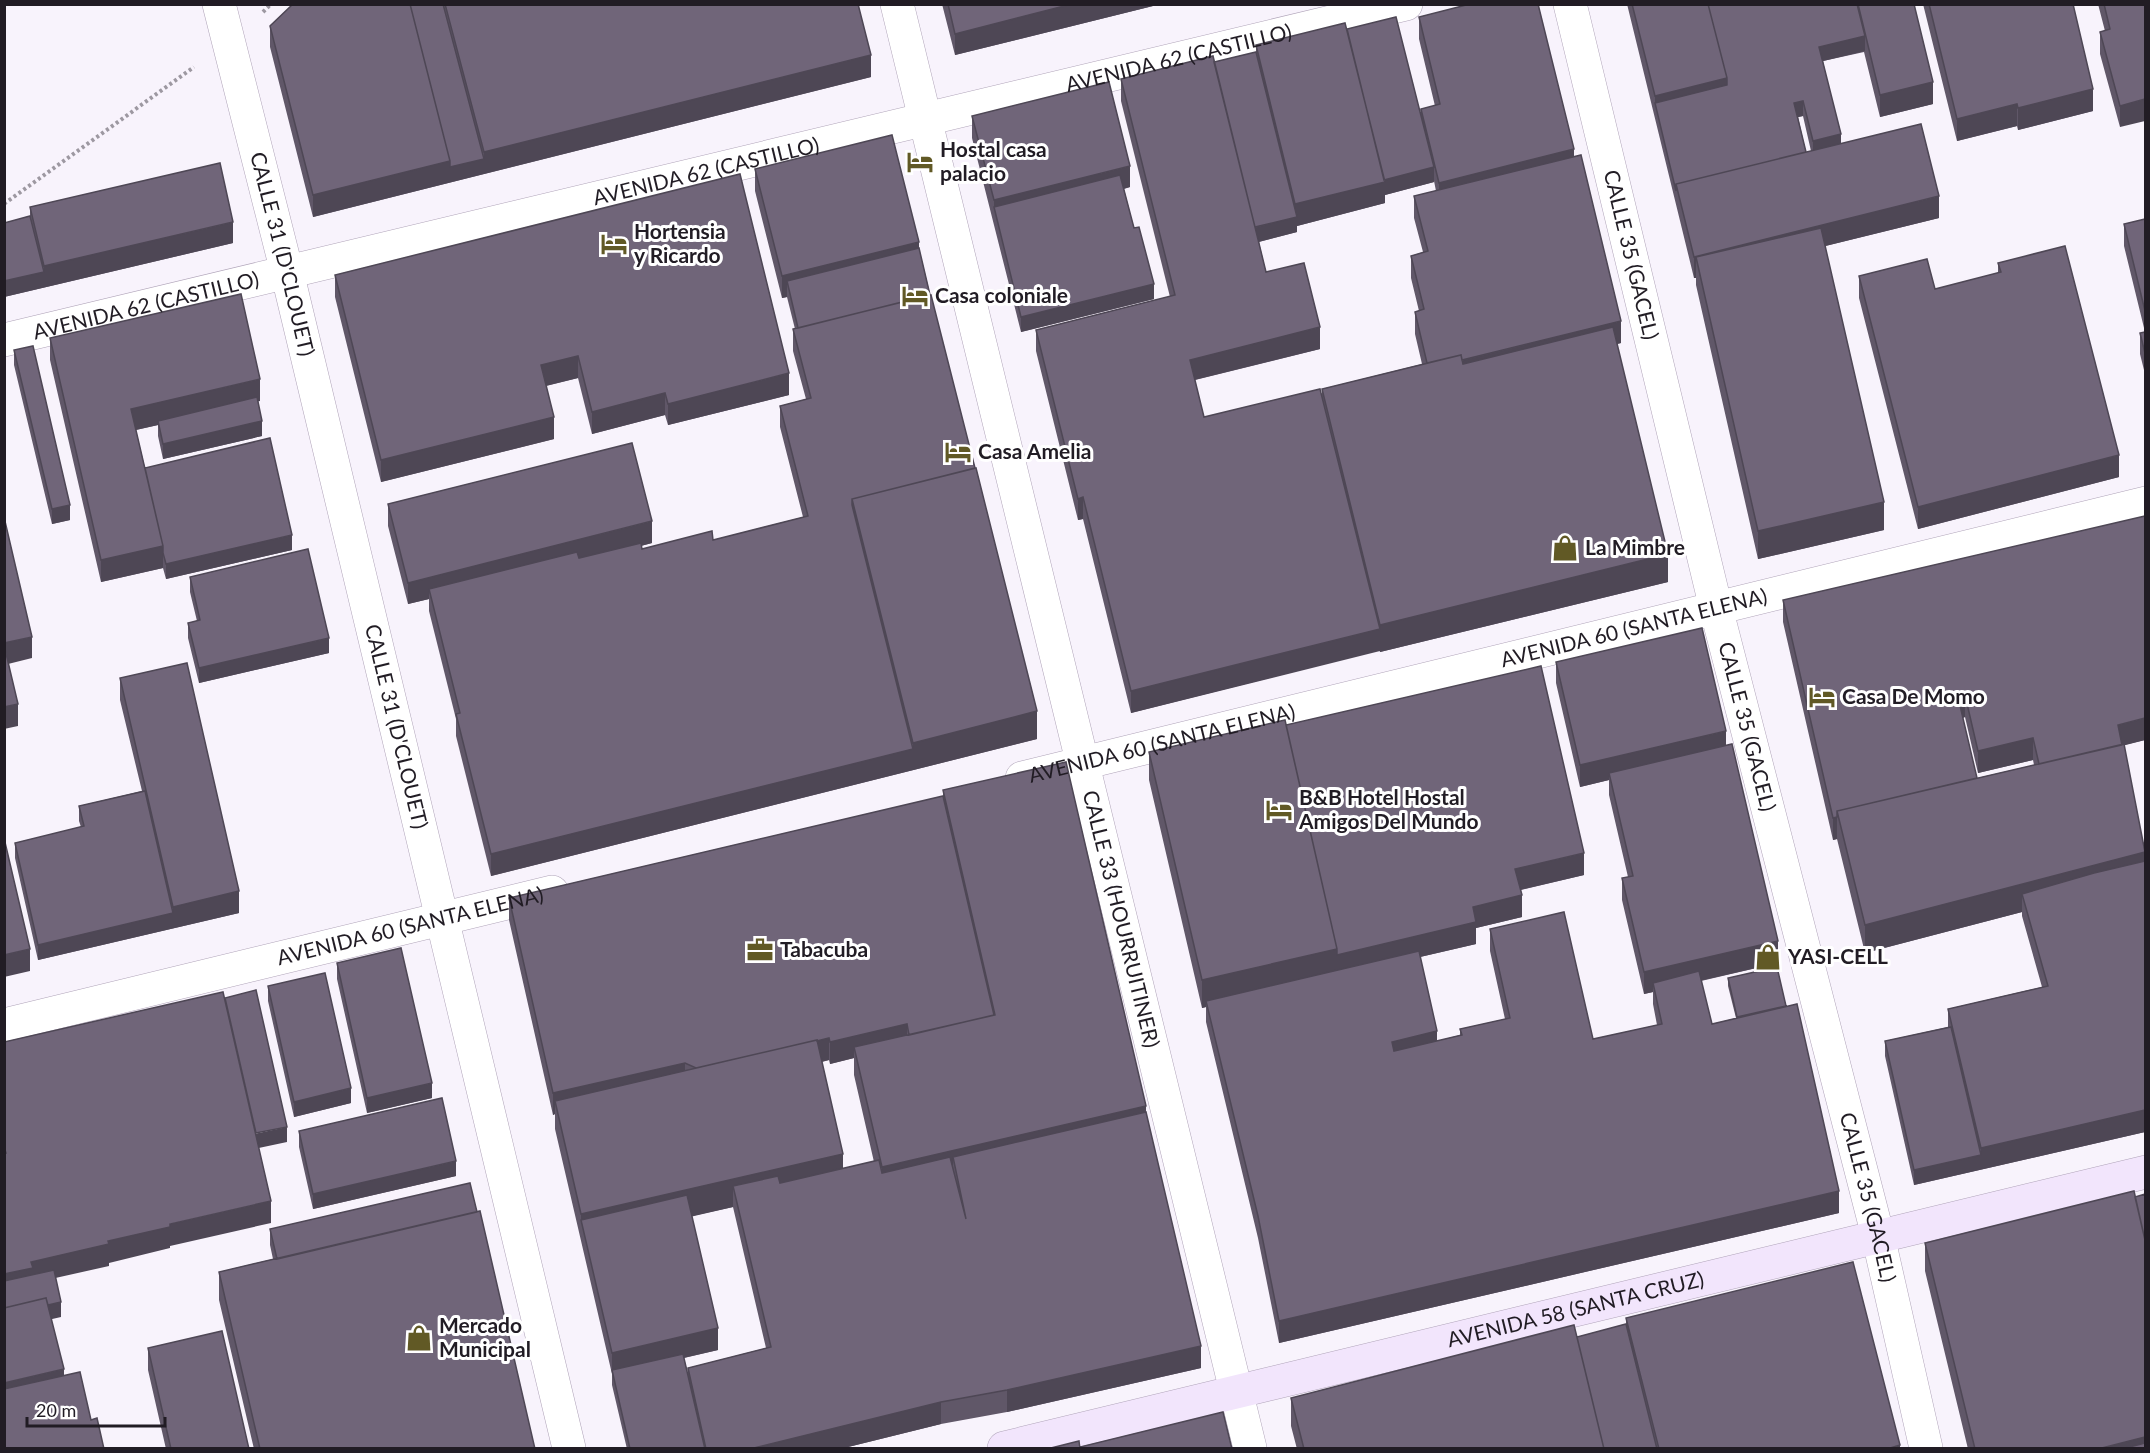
<svg xmlns="http://www.w3.org/2000/svg" width="2150" height="1453" font-family="Lato,sans-serif">
<style>
.lines{fill:none;stroke-linecap:round;stroke-linejoin:round}
.street-casing{stroke:#b0a4b9;stroke-width:34}
.secondary-casing{stroke:#b0a4b9;stroke-width:34}
.path{stroke:#9d98a1;stroke-width:4;stroke-dasharray:3 3;stroke-linecap:butt}
.street{stroke:#fff;stroke-width:33}
.secondary{stroke:#f2e5fc;stroke-width:33}
.wall{fill:#605768;fill-rule:evenodd}
.shaded-wall{fill:#4e4755}
.building{fill:#706579;stroke:#4e4755;stroke-width:1.5}
.labels{text-anchor:middle;stroke-width:6;stroke-linejoin:round;paint-order:stroke}
.street-label{font-size:21px;fill:#211c24;stroke:#fff}
.poi-label{font-size:21px;font-weight:bold;fill:#211c24;stroke:#fff;text-anchor:start}
</style>
<rect width="100%" height="100%" fill="#f8f3fc"/>
<g class="lines">
<g class="street-casing">
<g id="street">
<path id="s1" d="M219,4L287,272L569,1448"/>
<path id="s2" d="M897,4L1250,1448"/>
<path id="s3" d="M1570,4L1716,608L1878,1236L1926,1448"/>
<path id="s4" d="M4,340L1406,4"/>
<path id="s5" d="M1022,778L2146,503"/>
<path id="s6" d="M4,1025L552,892"/>
</g>
</g>
<g class="secondary-casing">
<g id="secondary">
<path id="s7" d="M1004,1448L2146,1172"/>
</g>
</g>
<path class="path" d="M263,12L271,4
M4,204L194,67"/>
<use href="#street" class="street"/>
<use href="#secondary" class="secondary"/>
</g>
<path class="wall" d="M293,4H858L871,77L313,217L270,47V26Z
M942,4H1153V6L955,55Z
M1627,4H1914L1933,104L1880,117L1864,52L1823,61L1841,144L1939,218L1825,246L1884,530L1758,559L1696,285V278H1694ZM1803,116L1811,151L1806,152L1798,117Z
M1923,4H2073L2093,111L2018,130L2017,126L1957,141Z
M2098,4H2145L2120,127L2100,54V32L2105,31Z
M1419,17L1574,157L1621,343L1617,344L1668,582L1380,652V650L1131,713L1083,519L1078,520L1036,351V330L1170,297L1121,101V79L1214,62L1256,52V45L1347,29L1421,116V109L1435,106L1419,39ZM1434,181L1436,191L1414,196V218L1423,252L1411,256V278L1419,311L1415,312V334L1422,364L1322,389V398L1204,417L1195,380L1320,349L1266,272L1259,242L1297,232V226L1385,203V195L1434,182Z
M972,116L1130,187L1124,189L1134,228L1154,299L1021,332L972,138Z
M755,169L919,248L1037,739L491,876L456,736V719L429,611V599L408,604L388,526V504L652,543L641,546L642,549L713,540L803,517L780,427V406L806,399L793,351V329H795L787,297L782,298L755,191Z
M30,207L233,243L4,297L30,216Z
M2145,219V374L2140,354V333L2145,332L2124,246V224Z
M1998,263L2119,477L1918,529L1859,298V276L1935,289L1998,273Z
M335,275L789,395L668,425L665,415L592,434L578,378L546,386L554,439L381,482L335,297Z
M50,338L260,401H258L262,436L163,459L158,436V425L136,430L145,468L292,550L166,579L163,568L101,582L50,360Z
M14,350L70,520L52,524L14,365Z
M190,577L329,653L199,683L188,638V623L197,621L190,592Z
M1783,600L2145,740L2124,745L2145,861V1132L1914,1185L1885,1056V1041L1948,1027V1009L2042,987L2022,916V912L1865,953L1837,839L1833,840L1783,622ZM1965,717L1978,773L2033,760L2034,765L1977,778L1963,718Z
M1556,662L1726,746L1778,963L1701,981L1712,1024L1736,1018L1728,986V978L1786,1006L1839,1213L1279,1343L1258,1238L1206,1022V1007L1202,1008L1149,780V752L1286,725L1584,875L1521,890L1522,917L1476,928V944L1420,957L1437,1041L1460,1035V1029L1505,1019L1490,951V929L1593,1039L1657,1025L1653,1004V992L1644,994L1622,900V878L1628,877L1609,795V780L1580,787L1556,683Z
M120,678L239,913L38,960L15,858V843L81,827L79,821V806L142,791L120,700Z
M943,790L1146,1112L1201,1368L1007,1412L941,1424L840,1449H627L612,1385V1374L555,1129V1114L553,1115L509,920V898L943,796ZM854,1058V1075L874,1162L843,1169L822,1062L829,1060L830,1064ZM733,1207L766,1348L688,1368V1374L684,1358L718,1350L692,1216Z
M337,963L432,1098L367,1113L337,979Z
M268,986L351,1103L294,1117L268,1001Z
M299,1131L456,1176L313,1209L299,1147Z
M2135,1197L2145,1449H1968L1925,1271V1243Z
M270,1229L535,1449H254L219,1300V1272L273,1259L270,1245Z
M1626,1318L1900,1449H1297L1291,1426V1398L1577,1337L1626,1324Z
M148,1348L249,1449H166L148,1370Z"/>
<path class="shaded-wall" d="M1072,4H1153V6L955,55V34Z
M1865,36V51L1819,62V47Z
M871,55V77L484,174V152Z
M1727,78V100L1655,103V96Z
M1933,82V104L1880,117V95Z
M2093,89V111L2018,130V108Z
M2145,99V121L2120,127V106Z
M1803,101V116L1794,118V103Z
M2017,104V126L1957,141V119Z
M1841,134V150L1813,156V141Z
M1574,149V171L1439,205V183Z
M484,159V174L313,217V195L450,161Z
M1130,166V187L997,221L994,207V200Z
M1434,167V182L1385,195V203L1297,226V232L1254,243V228L1295,217V204L1382,180Z
M1939,196V218L1700,277L1696,257V278H1694V257Z
M233,222V243L4,297V281L44,272V266Z
M919,242V263L787,281V297L782,298V276Z
M1154,284V299L1021,332V317Z
M1621,321V343L1428,390V369Z
M1320,327V349L1190,381V360Z
M578,356V378L541,387V365Z
M789,373V395L668,425V404Z
M260,379V401L159,424L158,421V425L131,431V409Z
M665,393V415L592,434V412Z
M554,417V439L381,482V460Z
M262,421V436L163,459V444Z
M2119,455V477L1918,529V507Z
M1083,497V519L1078,520V499Z
M1884,502V530L1758,559V531Z
M70,505V520L52,524V509Z
M652,521V543L431,599L429,589V599L408,604V583Z
M292,535V550L166,579V564Z
M163,546V568L101,582V560Z
M1668,554V582L1380,652V625Z
M1380,629V651L1131,713V691Z
M32,637V658L4,665V643Z
M329,638V653L199,683V668Z
M1965,695V717L1958,719V697Z
M18,704V726L4,729V707Z
M1037,711V739L491,876V854L913,749V743Z
M2145,718V740L2118,747V725Z
M1726,731V753L1609,773V780L1580,787V765Z
M2033,738V760L1978,773V751Z
M1837,817V839L1833,840V818Z
M2145,852V880L2022,894V912L1865,953V925Z
M1584,853V875L1515,891V869Z
M239,891V913L38,960V945L173,913V907Z
M1522,895V917L1476,928V944L1208,1006L1206,1001V1007L1202,1008V980L1473,907Z
M1778,941V963L1655,991L1653,983V992L1644,994V972Z
M30,949V971L4,977V955Z
M907,1024V1046L854,1047V1058L830,1064V1042Z
M1437,1031V1053L1392,1064V1042Z
M829,1038V1060L696,1090V1068Z
M685,1063V1085L555,1101V1114L553,1115V1093Z
M432,1083V1098L367,1113V1098Z
M351,1088V1103L294,1117V1102Z
M1146,1106V1134L953,1157V1178L882,1195V1167Z
M2145,1110V1132L1914,1185V1170L1981,1155V1148Z
M287,1127V1142L254,1149V1134Z
M843,1154V1181L733,1186V1207L586,1241L581,1220V1214Z
M456,1161V1176L313,1209V1194Z
M1839,1191V1213L1279,1343V1321Z
M271,1201V1223L170,1246V1248L109,1263V1266L33,1283L4,1296V1274L31,1262L170,1224Z
M61,1302V1317L4,1330V1315Z
M718,1328V1350L613,1374L612,1370V1374V1353Z
M1201,1346V1368L1007,1412V1390Z
M64,1369V1391L4,1405V1383Z
M941,1402V1424L840,1449H750Z
M2145,1437V1449H2098Z
M1900,1445V1449H1887Z"/>
<path class="building" d="M293,4H410L450,161L313,195L270,26Z
M410,4H443L484,159L450,167V161Z
M445,4H858L871,55L484,152Z
M948,4H1072L955,34Z
M1470,4H1538L1574,149L1439,183L1421,109L1440,104L1419,17Z
M1632,4H1708L1727,78L1655,96Z
M1708,4H1857L1865,36L1819,47L1841,134L1813,141L1803,101L1794,103L1806,152L1676,184V191L1655,103L1727,85V78Z
M1858,4H1914L1933,82L1880,95Z
M1929,4H2073L2093,89L2018,108L2017,104L1957,119Z
M2104,4H2145V99L2120,106L2100,32L2110,29Z
M1396,17L1434,167L1384,180L1347,29Z
M1345,23L1385,182L1295,204L1256,45Z
M1256,52L1297,217L1255,227L1214,62Z
M1213,56L1266,272L1304,263L1320,327L1190,360L1204,417L1320,389L1380,629L1131,691L1083,497L1078,499L1036,330L1175,295L1121,79Z
M1109,82L1130,166L994,200L972,116Z
M1921,124L1939,196L1694,257L1676,184Z
M892,135L919,242L782,276L755,169Z
M1581,155L1621,321L1462,360L1461,355L1427,363L1415,312L1424,309L1411,256L1428,251L1414,196Z
M220,163L233,222L44,266L30,207Z
M740,174L789,373L668,404L665,393L592,412L578,356L541,365L554,417L381,460L335,275Z
M1120,175L1134,228L1139,227L1154,284L1021,317L994,207Z
M30,216L44,272L4,281V223Z
M2145,219V311L2124,224Z
M1821,228L1884,502L1758,531L1696,257Z
M2065,246L2119,455L1918,507L1859,276L1927,259L1935,289L2001,272L1998,263Z
M919,248L930,295L798,328L787,281Z
M241,294L260,379L131,409L163,546L101,560L50,338Z
M931,295L975,468L852,499V505L913,749L491,854L456,714L460,713L429,589L577,552L579,558L641,543L642,549L712,531L713,540L808,516L780,406L811,398L793,329Z
M1613,327L1668,554L1380,625L1322,389L1461,355L1463,364Z
M2145,332V353L2140,333Z
M33,346L70,505L52,509L14,350Z
M257,397L262,421L163,444L158,421Z
M270,438L292,535L166,564L163,553V546L145,468Z
M632,443L652,521L408,583L388,504Z
M976,468L1037,711L913,743L852,499Z
M2145,516V718L2118,725L2122,745L2039,764L2033,738L1978,751L1965,695L1958,697L1977,778L1837,811V817L1833,818L1783,600Z
M4,517L32,637L4,643Z
M308,549L329,638L199,668L188,623L200,620L190,577Z
M1702,628L1726,731L1580,765L1556,662Z
M4,645L18,704L4,707Z
M187,663L239,891L173,907L120,678Z
M1541,666L1584,853L1515,869L1522,895L1473,907L1476,922L1337,955V949L1286,725Z
M1285,720L1337,949L1202,980L1149,752Z
M1732,744L1778,941L1644,972L1622,878L1633,876L1609,773Z
M2124,744L2145,852L1865,925L1837,811Z
M1066,762L1146,1106L882,1167L854,1047L995,1015L943,790Z
M145,791L173,913L38,945L15,843L84,826L79,806Z
M943,796L994,1015L909,1035L907,1024L830,1042L829,1038L817,1041V1040L696,1068L685,1063L553,1093L509,898Z
M4,838L30,949L4,955Z
M2145,861V1110L1981,1148L1948,1009L2048,986L2022,894L2094,873Z
M1564,912L1593,1039L1662,1024L1653,983L1699,971L1712,1024L1797,1004L1839,1191L1279,1321L1258,1216L1206,1001L1419,951L1437,1031L1392,1042L1394,1051L1462,1035L1460,1029L1510,1018L1490,929Z
M401,948L432,1083L367,1098L337,963Z
M1777,967L1786,1006L1737,1017L1728,978Z
M325,973L351,1088L294,1102L268,986Z
M256,990L287,1127L256,1133L225,998Z
M223,992L271,1201L170,1224V1227L108,1241L109,1244L31,1262L33,1268L4,1274V1153H6L4,1147V1042Z
M1951,1027L1981,1155L1914,1170L1885,1041Z
M817,1040L843,1154L581,1214L555,1101Z
M442,1098L456,1161L313,1194L299,1131Z
M1146,1112L1201,1346L1007,1390L941,1402L750,1449H706L688,1368L771,1347L733,1186L778,1176L780,1183L879,1160L882,1173L950,1157L966,1219L953,1157Z
M470,1183L477,1212L277,1259L270,1229Z
M2134,1191L2145,1240V1437L2098,1449H1975L1925,1243Z
M2145,1194V1240L2135,1197Z
M687,1195L718,1328L612,1353L581,1220Z
M480,1211L535,1449H260L219,1272Z
M1853,1262L1900,1445L1887,1449H1659L1626,1318Z
M54,1270L61,1302L48,1305L46,1298L4,1308V1281Z
M46,1298L64,1369L4,1383V1308Z
M1626,1324L1657,1449H1604L1577,1337Z
M1574,1325L1604,1449H1304L1291,1398Z
M222,1331L249,1449H171L148,1348Z
M683,1354L705,1449H630L612,1370Z
M80,1372L91,1420L97,1418L104,1449H4V1389Z
M1223,1412L1232,1449H1080V1447Z
M1079,1441L1080,1449H1047Z
M2145,1443V1449H2122Z"/>
<defs>
<g id="hotel-bare" transform="scale(2.07)"><path d="M-6-4.5h1.5V1H6V5H4.5V3h-9V5H-6ZM-4 0a1.8 1.8 0 1 1 3.6 0ZM.5 0V-2.5h3Q6-2.5 6 0Z" fill="#615925" stroke="#fff" stroke-width="2.5" paint-order="stroke"/></g>
<g id="shop-bare" transform="scale(2.07)"><path d="M-5-2.5h2.3a2.7 3.5 0 0 1 5.4 0H5L5.5 6h-11ZM-1.5-2.5h3a1.5 2.3 0 0 0-3 0Z" fill="#615925" stroke="#fff" stroke-width="2.5" paint-order="stroke"/></g>
<g id="office-bare" transform="scale(2.07)"><path d="M-6-3h4V-5.5h4V-3h4V5H-6ZM-1-4.5V-3h2v-1.5ZM-6 0V1H6V0Z" fill="#615925" stroke="#fff" stroke-width="2.5" paint-order="stroke"/></g>
</defs>
<g fill-rule="evenodd">
<use href="#hotel-bare" x="920" y="162"/>
<use href="#hotel-bare" x="614" y="244"/>
<use href="#hotel-bare" x="915" y="296"/>
<use href="#hotel-bare" x="958" y="452"/>
<use href="#shop-bare" x="1565" y="548"/>
<use href="#hotel-bare" x="1822" y="697"/>
<use href="#hotel-bare" x="1279" y="810"/>
<use href="#office-bare" x="760" y="950"/>
<use href="#shop-bare" x="1768" y="957"/>
<use href="#shop-bare" x="419" y="1338"/>
</g>
<g class="labels">
<g class="street-label">
<text dy="7" stroke="none"><textPath href="#s4" startOffset="1208">AVENIDA 62 (CASTILLO)</textPath></text>
<text dy="7" stroke="none"><textPath href="#s4" startOffset="722">AVENIDA 62 (CASTILLO)</textPath></text>
<text dy="7" stroke="none"><textPath href="#s1" startOffset="258">CALLE 31 (D'CLOUET)</textPath></text>
<text dy="7" stroke="none"><textPath href="#s3" startOffset="258">CALLE 35 (GACEL)</textPath></text>
<text dy="7" stroke="none"><textPath href="#s4" startOffset="146">AVENIDA 62 (CASTILLO)</textPath></text>
<text dy="7" stroke="none"><textPath href="#s5" startOffset="630">AVENIDA 60 (SANTA ELENA)</textPath></text>
<text dy="7" stroke="none"><textPath href="#s1" startOffset="744">CALLE 31 (D'CLOUET)</textPath></text>
<text dy="7" stroke="none"><textPath href="#s3" startOffset="744">CALLE 35 (GACEL)</textPath></text>
<text dy="7" stroke="none"><textPath href="#s5" startOffset="144">AVENIDA 60 (SANTA ELENA)</textPath></text>
<text dy="7" stroke="none"><textPath href="#s2" startOffset="942">CALLE 33 (HOURRUITINER)</textPath></text>
<text dy="7" stroke="none"><textPath href="#s6" startOffset="418">AVENIDA 60 (SANTA ELENA)</textPath></text>
<text dy="7" stroke="none"><textPath href="#s3" startOffset="1230">CALLE 35 (GACEL)</textPath></text>
<text dy="7" stroke="none"><textPath href="#s7" startOffset="588">AVENIDA 58 (SANTA CRUZ)</textPath></text>
</g>
<g class="poi-label">
<text x="940" y="157">Hostal casa<tspan x="940" dy="24">palacio</tspan></text>
<text x="634" y="239">Hortensia<tspan x="634" dy="24">y Ricardo</tspan></text>
<text x="935" y="303">Casa coloniale</text>
<text x="978" y="459">Casa Amelia</text>
<text x="1585" y="555">La Mimbre</text>
<text x="1842" y="704">Casa De Momo</text>
<text x="1299" y="805">B&amp;B Hotel Hostal<tspan x="1299" dy="24">Amigos Del Mundo</tspan></text>
<text x="780" y="957">Tabacuba</text>
<text x="1788" y="964">YASI-CELL</text>
<text x="439" y="1333">Mercado<tspan x="439" dy="24">Municipal</tspan></text>
</g>
</g>
<rect width="2150" height="1453" fill="none" stroke="#211c24" stroke-width="12"/>
<path d="M27 1417v9h138v-9" fill="none" stroke="#211c24" stroke-width="3"/>
<text x="36" y="1417" font-size="18" fill="#211c24" stroke="#ffffff" stroke-width="4.5" paint-order="stroke">20 m</text>
</svg>
